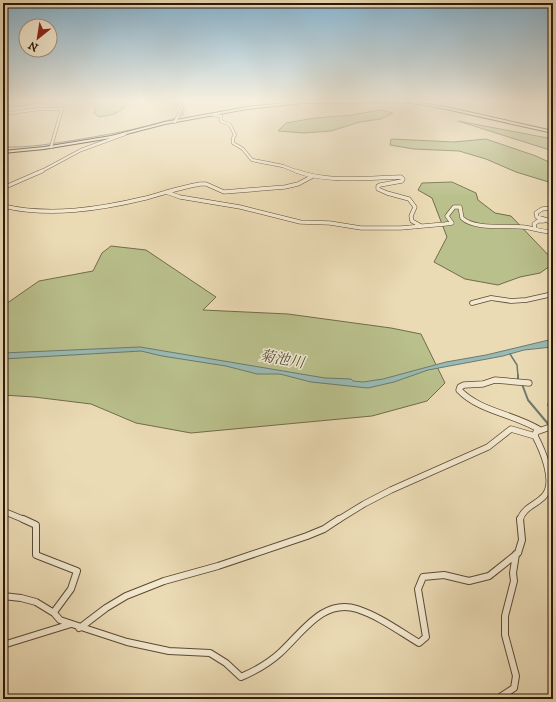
<svg xmlns="http://www.w3.org/2000/svg" width="556" height="702" font-family="'IM FELL DW Pica','Noto Serif JP',serif">
<style>
.green{fill:#b9c08c;stroke:#726c4a}
.water{fill:#99bab4;stroke:#6d7a6f}
.lines{fill:none;stroke-linecap:round;stroke-linejoin:round}
.stream-far2{stroke:#6d7a6f;stroke-width:1}
.stream-far1{stroke:#6d7a6f;stroke-width:1.5}
.stream{stroke:#6d7a6f;stroke-width:2}
.street-far4-casing{stroke:#5c4a32;stroke-width:3.5}
.street-far3-casing{stroke:#5c4a32;stroke-width:4.5}
.street-far2-casing{stroke:#5c4a32;stroke-width:5.5}
.street-far1-casing{stroke:#5c4a32;stroke-width:7}
.street-casing{stroke:#5c4a32;stroke-width:8}
.secondary-casing{stroke:#2c1907;stroke-width:2}
.street-far4{stroke:#f2e8cf;stroke-width:2.5}
.street-far3{stroke:#f2e8cf;stroke-width:3.5}
.street-far2{stroke:#f2e8cf;stroke-width:4}
.street-far1{stroke:#f2e8cf;stroke-width:5.5}
.street{stroke:#f2e8cf;stroke-width:6}
.secondary{fill:#f2e8cf;fill-rule:evenodd}
.labels{text-anchor:middle;stroke-width:3;stroke-linejoin:round;paint-order:stroke}
.water-label{font-size:15px;font-style:italic;fill:#525144;stroke:#f2e8cf}
</style>
<rect width="100%" height="100%" fill="#ebdbb5"/>
<filter id="stains"><feTurbulence type="fractalNoise" baseFrequency=".005" numOctaves="4"/><feColorMatrix values="0 0 0 0 .2 0 0 0 0 .09 0 0 0 0 .02 0 0 0 .5 -.17"/></filter>
<radialGradient id="worn" r=".72"><stop offset=".6" stop-color="#630" stop-opacity="0"/><stop offset="1" stop-color="#630" stop-opacity=".3"/></radialGradient>
<path class="green" d="M3,100H57L21,106L3,107Z
M70,100H129C123,113 113,115 99,117L94,113L96,107L91,102Z
M380,110L393,113L381,119L360,122L331,131L304,133L278,131L286,123L315,118L352,115Z
M458,121L553,139V151Z
M391,139L454,142L486,139L536,156L549,162L553,167L552,183L516,172L486,159L459,151L414,149L390,145Z
M452,182L476,193L478,200L495,213L511,216L553,260V264L540,273L520,277L498,285L465,279L434,262L447,237L432,198L418,190L422,183Z
M111,246L146,250L216,297L203,310L288,314L391,328L421,334L445,383L427,401L372,416L191,433L136,423L91,404L34,397L3,395V306L39,281L93,271L102,253Z"/>
<path class="water" d="M553,339L552,347L524,350L503,356L428,370L394,382L368,388L311,382L280,374H257L226,366L162,356L141,351L3,359V353L140,347L325,378L351,379L353,381L363,382L383,379L446,362L486,355Z"/>
<g class="lines">
<path class="stream-far2" d="M3,147C29,148 56,143 82,139C116,133 151,127 183,115L184,111L181,100"/>
<path class="stream-far1" d="M510,354L517,365L518,376"/>
<path class="stream" d="M518,375V380
M522,384L528,400L549,425
M551,428L553,434"/>
<g class="street-far4-casing">
<path id="street-far4" d="M174,100L180,112L175,122
M3,114L39,109H62L51,147
M213,115L221,116V121L230,125L235,135L233,138V143L243,149L252,160L283,166L298,172
M40,172L81,150L125,134"/>
</g>
<g class="street-far3-casing">
<path id="street-far3" d="M296,171C328,183 367,178 401,177L403,179L402,181L380,185L378,186V189L387,193L409,199L415,207L411,216L412,221L421,226
M3,188L42,171
M166,192L180,197L240,207L300,222L330,223L361,228H401L445,224L452,223L447,216L454,207H460L462,218C475,230 506,225 523,227C533,228 542,232 553,232
M3,206C50,217 100,209 146,198C164,193 182,187 200,184H206L224,192L285,187L298,184L313,176
M553,208L542,209L536,213L537,217L547,220L553,226
M535,229L534,224L538,221H544"/>
</g>
<g class="street-far2-casing">
<path id="street-far2" d="M472,303L491,298L511,301L526,300L553,294"/>
</g>
<g class="street-far1-casing">
<path id="street-far1" d="M529,383L495,380L483,384L464,385L460,387L459,390C480,412 515,414 540,430
M553,404L551,405L553,411
M535,436L536,432L553,426
M3,511L25,520
M338,520L364,504L391,490L488,447L511,429L535,436C542,449 556,481 545,495C537,505 523,507 520,520"/>
</g>
<g class="street-casing">
<path id="street" d="M23,519L36,525V555L77,571L71,589L54,612
M3,596L21,598L36,602L54,613L60,620L81,627
M81,627L127,642L169,651L210,653L226,663L241,677C255,671 269,663 280,653C302,633 323,598 357,609C379,616 399,631 419,643L426,637L418,589L423,577L444,575L469,581L489,576L518,553L522,540L520,519
M81,627L106,608L126,596L164,581L218,566L307,536L324,529L339,519
M79,628L81,627
M3,645L71,624
M497,699L514,688L516,676L505,635V616L514,581L513,573L516,554"/>
</g>
<g class="secondary-casing">
<path id="secondary" d="M400,100L446,107L553,131V133L446,109L418,104L400,102L303,103L247,109L165,124L111,138L44,149L3,153V151L44,147L111,136L165,122L247,107L303,101Z"/>
</g>
<use href="#street-far4" class="street-far4"/>
<use href="#street-far3" class="street-far3"/>
<use href="#street-far2" class="street-far2"/>
<use href="#street-far1" class="street-far1"/>
<use href="#street" class="street"/>
<use href="#secondary" class="secondary"/>
</g>
<linearGradient id="sky" x2="0" y2="1"><stop stop-color="#88b6d3"/><stop offset="0.51" stop-color="#f6efde"/><stop offset="1" stop-color="#f6efde" stop-opacity="0"/></linearGradient>
<rect width="556" height="198" fill="url(#sky)"/>
<g class="labels">
<g class="water-label">
<text transform="translate(282 359) rotate(10)" y="5">菊池川</text>
</g>
</g>
<rect width="556" height="702" fill="none" stroke="#ebdbb5" stroke-width="16"/>
<rect x="4" y="4" width="548" height="694" fill="none" stroke="#2c1907" stroke-width="2"/>
<rect x="8" y="8" width="540" height="686" fill="none" stroke="#2c1907"/>
<g transform="translate(38 38) rotate(210)"><circle r="19" fill="#f2e8cf" stroke="#a3957f"/>
<path d="M0-3L7 15L0 10L-7 15Z" fill="#8f2418"/>
<text y="-6" font-size="11" font-weight="bold" text-anchor="middle" fill="#2c1907">N</text>
</g>
<rect width="100%" height="100%" filter="url(#stains)"/>
<rect width="100%" height="100%" fill="url(#worn)"/>
</svg>
